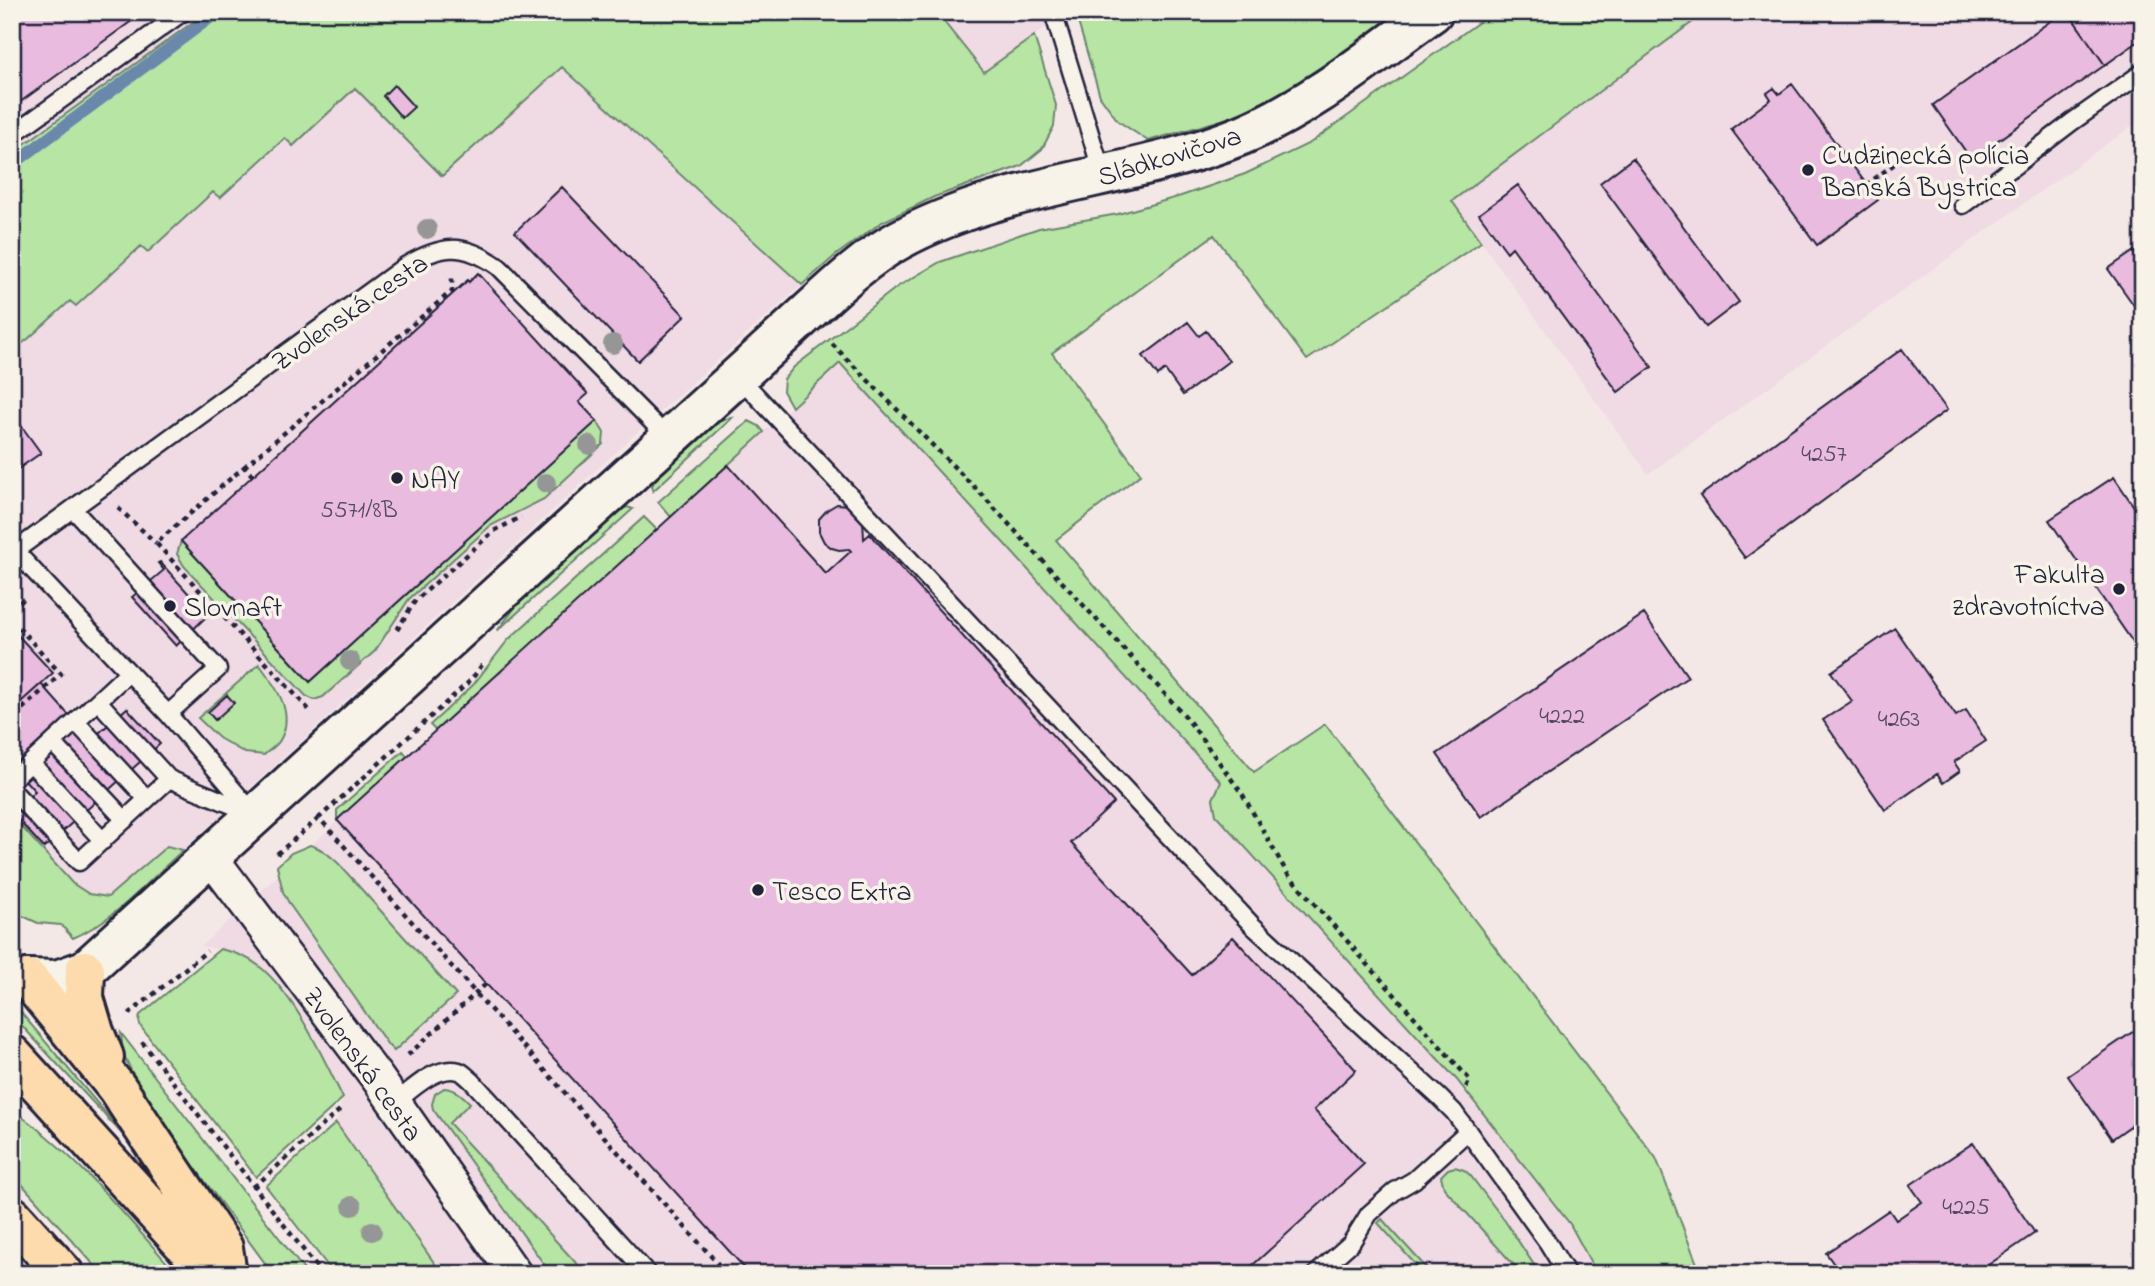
<svg xmlns="http://www.w3.org/2000/svg" width="2155" height="1286" font-family="'Indie Flower',sans-serif">
<style>
.built{fill:#f0dae4}
.green{fill:#b6e5a4;stroke:#6c8470;stroke-width:2}
.lines{fill:none;stroke-linecap:round;stroke-linejoin:round}
.stream{stroke:#6b88ac;stroke-width:12}
.building{fill:#e8bbdf;stroke:#22223b;stroke-width:2}
.lane-casing{stroke:#22223b;stroke-width:21}
.street-casing{stroke:#22223b;stroke-width:37}
.secondary-casing{stroke:#22223b;stroke-width:44}
.highway-casing{stroke:#22223b;stroke-width:44}
.path{stroke:#22223b;stroke-width:4.5;stroke-dasharray:5 5;stroke-linecap:butt}
.lane{stroke:#f7f3e8;stroke-width:16}
.street{stroke:#f7f3e8;stroke-width:32}
.secondary{stroke:#f7f3e8;stroke-width:38}
.highway{stroke:#fedbac;stroke-width:38}
.tree{fill:#959696}
.poi-dot{fill:#22223b;stroke:#f7f3e8;stroke-width:2.5}
.labels{text-anchor:middle;stroke-width:7;stroke-linejoin:round;paint-order:stroke}
.number-label{font-size:24px;fill:#544864}
.poi-label{font-size:28px;fill:#22223b;stroke:#f7f3e8;text-anchor:start}
.street-label{font-size:28px;fill:#22223b;stroke:#f7f3e8}
</style>
<rect width="100%" height="100%" fill="#f4e8e6"/>
<filter id="ink" filterUnits="userSpaceOnUse"><feTurbulence type="fractalNoise" baseFrequency=".0143" numOctaves="2"/><feDisplacementMap in="SourceGraphic" scale="14" xChannelSelector="R" yChannelSelector="G"/><feConvolveMatrix kernelMatrix="1 2 1 2 8 2 1 2 1" color-interpolation-filters="sRGB"/></filter>
<g filter="url(#ink)">
<path class="built" d="M12,12H207L12,153Z
M936,12H1067L984,72Z
M1706,12H2143V118L1648,474L1452,201Z
M562,67L802,285L665,407L183,850L167,846L108,897L89,894L72,883L12,816V351L28,339L71,300L76,305L141,245L148,252L213,191L220,197L285,138L293,146L355,88L442,175Z
M840,362L1221,782L1213,799L1216,815L1457,1080L1570,1224L1597,1274H442L336,1123L343,1098L311,1035L275,981L238,953L201,946Z"/>
<path class="green" d="M207,12H936L984,72L1034,36L1056,105L1054,126L1042,149L1021,166L934,197L882,222L836,255L802,285L562,67L442,176L355,88L293,146L285,138L220,198L213,192L148,252L141,246L76,306L70,301L28,339L12,351V153Z
M1075,12H1405L1334,65L1236,116L1148,141L1118,121L1100,96Z
M1493,12H1706L1452,201L1481,242L1307,360L1214,235L1052,353L1141,474L1056,540L1254,772L1325,724L1656,1158L1701,1274H1597L1570,1224L1457,1080L1216,815L1213,799L1221,782L840,363L792,407L783,391L784,379L794,367L897,287L940,262L1039,228L1118,214L1181,196L1245,174L1310,143Z
M732,418L653,491L652,486L655,480L718,422L724,419Z
M597,421L604,433L603,444L544,499L490,526L409,599L375,651L323,697L314,700L306,696L184,566L177,554L181,541L310,682Z
M749,421L759,426L764,432L671,517L658,502Z
M627,507L633,509L497,631L518,604L621,510Z
M644,517L657,530L436,731L430,725L473,685L508,640Z
M259,664C275,685 296,713 280,740C277,746 269,750 264,755L245,753L219,738L198,718Z
M403,751L408,757L337,820V810Z
M12,816L72,883L89,894L108,897L167,846L183,850C148,881 115,920 73,938L61,925L38,923L12,911Z
M310,845C322,848 329,855 338,863L456,995L394,1051L388,1045L290,905L283,892L277,866L291,853Z
M220,949C234,952 248,957 259,966C295,995 323,1057 343,1098L256,1177L141,1027L139,1021L140,1015Z
M12,1002L135,1148L12,1015Z
M121,1033L307,1274H273L190,1161L134,1077L123,1053Z
M444,1088C456,1089 462,1095 470,1103L449,1123L586,1274H551L433,1109L432,1104L435,1094Z
M12,1110C75,1152 126,1217 177,1274H102L12,1173Z
M336,1123L442,1274H334L266,1186Z
M1455,1167L1464,1170L1470,1175L1505,1221L1540,1274H1522L1444,1188L1441,1176L1448,1169Z
M1382,1219L1389,1227L1432,1274H1424L1378,1223Z"/>
<g class="lines">
<path class="stream" d="M12,165L218,12"/>
</g>
<path class="building" d="M12,12H144L12,108Z
M2063,12H2068L2105,65L1971,159L1933,105Z
M2068,12H2143V38L2105,65Z
M1792,84L1878,200L1817,245L1731,129L1771,99L1767,93L1774,88L1779,94Z
M394,85L414,107L402,118L383,96Z
M1633,158L1739,302L1706,327L1600,183Z
M1518,185L1652,367L1618,392L1512,247L1507,252L1479,214Z
M562,187L685,316L638,361L515,232Z
M2134,251L2143,264V318L2108,269Z
M478,273L588,394L579,402L597,421L310,682L181,541L468,280L469,282Z
M1188,322L1199,336L1206,331L1229,361L1183,395L1165,370L1158,376L1143,356Z
M1902,349L1947,410L1745,558L1700,496Z
M12,413L41,453L12,473Z
M728,465L826,574L851,551L849,549L839,550L832,548L824,542L819,532V519L827,510L837,504L849,505L863,519L864,539L870,534L1114,803L1071,843L1192,975L1233,937L1356,1070L1314,1110L1364,1164L1243,1274H750L337,820Z
M2114,477L2143,520V657L2049,520Z
M160,562L208,615L176,646L132,597L164,570L158,563Z
M1644,614L1688,677L1481,817L1437,754Z
M1895,628L1956,716L1966,710L1986,741L1954,762L1960,771L1943,783L1937,774L1885,810L1823,720L1852,701L1831,672Z
M12,629L53,673L12,710Z
M41,684L91,740L127,708L160,744L44,848L12,813L35,791L12,766V710Z
M227,695L234,703L215,720L208,712Z
M2143,1025V1117L2112,1139L2068,1076Z
M1973,1143L2035,1233L1975,1274H1971L1965,1264L1950,1274H1841L1826,1253L1889,1210L1896,1220L1922,1202L1910,1185Z"/>
<g class="lines">
<g class="lane-casing">
<path id="lane" d="M1053,12L1103,176
M12,135L183,12
M1963,205L2072,122L2143,72
M738,376L1253,926L1439,1097L1454,1112L1548,1243L1567,1274
M73,509L218,669L168,714
M15,551L168,714L255,815
M12,553L405,266C442,244 463,242 499,267L669,439
M98,701L169,779L249,812
M76,722L147,799
M53,743L125,820
M31,763L103,841
M12,780L129,672
M12,790L79,862L169,779
M395,1103C411,1090 436,1065 459,1071C463,1072 468,1078 472,1081L648,1274
M1316,1274L1351,1243L1369,1214L1395,1191L1414,1180L1468,1131"/>
</g>
<g class="street-casing">
<path id="street" d="M210,856L378,1079L515,1274"/>
</g>
<g class="secondary-casing">
<path id="secondary" d="M28,979L57,980L85,970L792,327C825,297 859,262 899,240C1005,182 1131,180 1242,135C1310,107 1373,55 1433,12"/>
</g>
<g class="highway-casing">
<path id="highway" d="M85,970L84,998L94,1032L104,1057
M28,979L117,1088L223,1248L227,1274
M12,1055L211,1274
M12,1216L64,1274"/>
</g>
<path class="path" d="M1866,185L1905,156
M832,344L985,498L1186,717L1243,795L1287,873L1470,1080L1466,1087
M244,467L452,291V277
M253,476L244,467L156,543L312,713
M118,508L156,543
M12,609L25,598
M12,620L61,674L12,718
M397,630L415,601L494,531L521,517
M482,665L471,680L319,818L727,1274
M277,854L319,818
M129,1014L207,951
M142,1042L322,1274
M408,1055L486,984
M254,1187L342,1108"/>
<use href="#lane" class="lane"/>
<use href="#street" class="street"/>
<use href="#secondary" class="secondary"/>
<use href="#highway" class="highway"/>
</g>
<g class="tree">
<circle cx="427" cy="229" r="10"/>
<circle cx="613" cy="344" r="10"/>
<circle cx="589" cy="445" r="10"/>
<circle cx="546" cy="483" r="10"/>
<circle cx="350" cy="661" r="10"/>
<circle cx="352" cy="1206" r="10"/>
<circle cx="372" cy="1231" r="10"/>
</g>
</g>
<g class="poi-dot">
<circle cx="1808" cy="170" r="7"/>
<circle cx="397" cy="478" r="7"/>
<circle cx="2119" cy="589" r="7"/>
<circle cx="170" cy="606" r="7"/>
<circle cx="758" cy="890" r="7"/>
</g>
<g class="labels">
<g class="number-label">
<text x="1824" y="461">4257</text>
<text x="359" y="517">5571/8B</text>
<text x="1562" y="723">4222</text>
<text x="1899" y="726">4263</text>
<text x="1966" y="1214">4225</text>
</g>
<g class="poi-label">
<text x="1822" y="164">Cudzinecká polícia<tspan x="1822" dy="32">Banská Bystrica</tspan></text>
<text x="411" y="488">NAY</text>
<text x="2105" y="583" text-anchor="end">Fakulta<tspan x="2105" dy="32">zdravotníctva</tspan></text>
<text x="184" y="616">Slovnaft</text>
<text x="772" y="900">Tesco Extra</text>
</g>
<g class="street-label">
<text transform="translate(1169 155) rotate(-17)" y="10">Sládkovičova</text>
<text transform="translate(349 311) rotate(-35)" y="10">Zvolenská cesta</text>
<text transform="translate(364 1063) rotate(54)" y="10">Zvolenská cesta</text>
</g>
</g>
<rect width="2155" height="1286" fill="none" stroke="#f7f3e8" stroke-width="42"/>
<rect x="21" y="21" width="2113" height="1244" fill="none" stroke="#22223b" stroke-width="2.5" filter="url(#ink)"/>
</svg>
